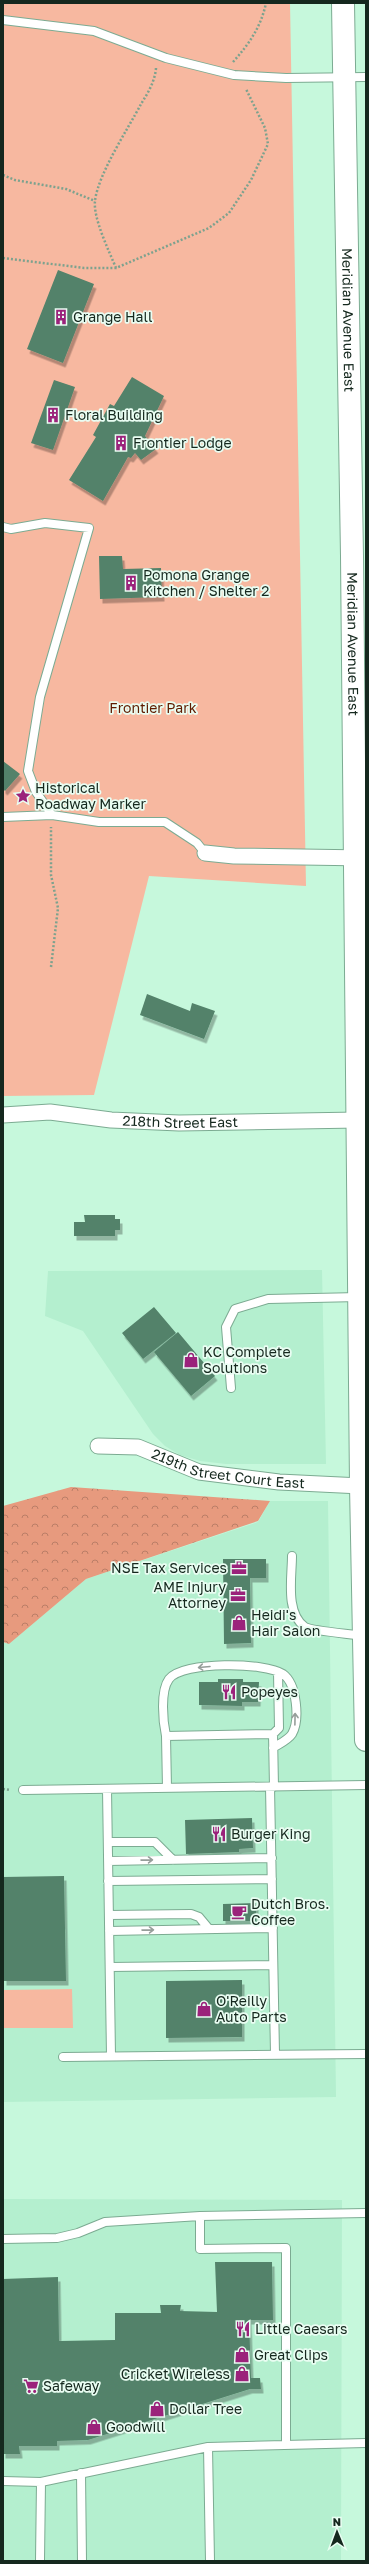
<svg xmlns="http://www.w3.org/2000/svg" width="369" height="2564" font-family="'Golos Text',sans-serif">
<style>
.built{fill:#b4efcf}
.forest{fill:url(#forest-crowns)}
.park{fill:#f7b8a0}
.building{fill:#53826a;filter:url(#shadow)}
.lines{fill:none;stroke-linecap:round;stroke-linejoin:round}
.lane-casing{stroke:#7cab92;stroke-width:10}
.street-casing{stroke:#7cab92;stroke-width:17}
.primary-casing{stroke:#7cab92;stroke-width:24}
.path{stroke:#7da28e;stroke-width:2.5;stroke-dasharray:2 2;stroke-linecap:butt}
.lane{stroke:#fff;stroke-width:8}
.street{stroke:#fff;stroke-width:15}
.primary{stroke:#fff;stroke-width:22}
.oneway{stroke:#969e9a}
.labels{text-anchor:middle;stroke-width:3.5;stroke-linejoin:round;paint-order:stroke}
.poi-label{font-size:14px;fill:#15281e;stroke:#e9fdf2;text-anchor:start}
.street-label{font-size:14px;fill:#15281e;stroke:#e9fdf2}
.park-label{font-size:14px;fill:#5f1c00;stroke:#e9fdf2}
</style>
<defs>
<pattern id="forest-crowns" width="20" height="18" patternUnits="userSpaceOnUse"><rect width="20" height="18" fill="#e79a7e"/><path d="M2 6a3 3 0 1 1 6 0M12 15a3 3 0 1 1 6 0" fill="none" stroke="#ba7e67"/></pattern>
<filter id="shadow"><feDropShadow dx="2.5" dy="4.5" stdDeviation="0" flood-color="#0004"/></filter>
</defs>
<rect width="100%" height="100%" fill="#c6f8dc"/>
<path class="built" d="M322,1270L326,1464H226L200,1461L180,1455L165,1446L153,1434L83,1331L45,1316L48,1271Z
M270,1501H328L336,2097L3,2102V1642L9,1644L86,1579L258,1522Z
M3,2199L342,2200L341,2561H3Z"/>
<path class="forest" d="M71,1487L270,1501L258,1521L86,1579L9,1644L3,1642V1506Z"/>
<path class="park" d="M3,3H290L306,886L149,876L94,1095L3,1096Z
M72,1989L73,2028H3V1990Z"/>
<path class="building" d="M58,270L94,284L63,363L27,349Z
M132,377L164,396L145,436L156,449L141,460L135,453L131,458L128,457L103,501L69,480L96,437L93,435L110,404L114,406Z
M54,380L75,387L53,450L31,443Z
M99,556H122L123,569L161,568L162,597L100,599Z
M3,761L20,774L5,791L3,789Z
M147,994L190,1011L192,1003L215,1011L204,1039L140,1015Z
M84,1215H115V1219H120V1230H115V1236H74V1222H85Z
M154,1307L176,1333L143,1359L122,1333Z
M178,1332L215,1376L191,1396L154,1352Z
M223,1559H266V1578H250L251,1643L224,1644Z
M218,1679H243V1682H259L258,1702H242V1706L199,1705V1682H218Z
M252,1818L253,1848L239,1849V1852L186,1854L185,1820Z
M64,1876L66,1981H4L3,1877Z
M256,1903V1921H223V1904Z
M242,1980V2037L166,2038V1981Z
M215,2262H272L273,2320H249L251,2378H260L261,2389H250L88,2440L57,2441V2446H19L20,2454H3V2279L58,2277L59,2341L115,2340V2313H161L160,2305H181L180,2311L217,2312Z"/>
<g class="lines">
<g class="lane-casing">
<path id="lane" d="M3,20L94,31L166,58L234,75L286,78L366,77
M3,527L11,529L45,523L89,528L40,697L28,771L36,792L52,815
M3,817L52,815L99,822H165L197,843L205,853
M231,1388L226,1327L235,1309L268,1299L359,1297
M292,1556C292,1577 285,1613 305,1627C312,1631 352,1634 363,1636
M273,1734L279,1728L278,1672
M166,1736C163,1722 160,1691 169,1679C183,1661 265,1662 283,1674C297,1684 300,1720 292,1734C288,1740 279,1744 273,1748
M270,1787L275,2054
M167,1788L166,1736L273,1734L274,1787
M107,1789L111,2056
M23,1790L366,1785
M108,1842H155L173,1860
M108,1861L272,1858
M108,1881L272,1879
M109,1915L191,1914L199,1917L209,1929
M109,1931L273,1928
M110,1967L273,1965
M63,2057L366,2054
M200,2216V2249L286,2248V2444
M3,2239L57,2238L78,2233L105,2222L200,2216L366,2213
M208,2447L210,2561
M81,2473L82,2561
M3,2481L41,2482L208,2447L366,2443
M40,2561L41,2482"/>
</g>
<g class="street-casing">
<g id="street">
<path d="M205,853L234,856L366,858"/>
<path id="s1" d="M3,1115L50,1112L111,1120L179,1123L358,1120"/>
<path id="s2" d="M98,1446L138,1447L199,1472L279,1482L361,1486"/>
</g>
</g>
<g class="primary-casing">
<g id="primary">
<path id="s3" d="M343,3L352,556L361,1486L366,1740"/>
</g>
</g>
<path class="path" d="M233,62C249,44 261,27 266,3
M3,175L15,180L66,189L95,201
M3,258L84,268H116L209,228L229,213L251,180L268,144L265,128L246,89
M116,268C109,251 93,218 95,201C98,174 128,129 141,104C148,93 155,81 156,68
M51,967L58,908L51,875V827
M3,1789L10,1790"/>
<use href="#lane" class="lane"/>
<use href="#street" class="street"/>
<use href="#primary" class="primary"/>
</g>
<defs><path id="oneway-shaft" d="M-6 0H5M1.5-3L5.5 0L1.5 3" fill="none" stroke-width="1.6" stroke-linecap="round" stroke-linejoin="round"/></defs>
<g class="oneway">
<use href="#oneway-shaft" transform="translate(204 1667) rotate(175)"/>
<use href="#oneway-shaft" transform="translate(295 1719) rotate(-89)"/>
<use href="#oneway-shaft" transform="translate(147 1860) rotate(-1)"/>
<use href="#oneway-shaft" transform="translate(148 1930) rotate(-1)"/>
</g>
<defs>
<g id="building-bare" transform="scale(1.2)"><path d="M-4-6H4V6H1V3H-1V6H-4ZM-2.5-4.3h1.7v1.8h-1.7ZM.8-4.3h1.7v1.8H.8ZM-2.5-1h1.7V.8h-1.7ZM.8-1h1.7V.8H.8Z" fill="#9b227b" stroke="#e9fdf2" stroke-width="2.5" paint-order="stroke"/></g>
<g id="sight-bare" transform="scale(1.2)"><path d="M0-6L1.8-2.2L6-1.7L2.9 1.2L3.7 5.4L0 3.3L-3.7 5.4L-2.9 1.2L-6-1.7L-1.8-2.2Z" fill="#9b227b" stroke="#e9fdf2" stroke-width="2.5" paint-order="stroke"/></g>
<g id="shop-bare" transform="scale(1.2)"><path d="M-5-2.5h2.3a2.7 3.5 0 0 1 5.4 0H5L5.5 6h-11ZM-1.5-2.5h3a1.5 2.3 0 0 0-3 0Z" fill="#9b227b" stroke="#e9fdf2" stroke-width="2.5" paint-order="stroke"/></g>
<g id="office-bare" transform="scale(1.2)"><path d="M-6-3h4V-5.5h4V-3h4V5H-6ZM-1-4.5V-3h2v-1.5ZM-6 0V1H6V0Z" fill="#9b227b" stroke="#e9fdf2" stroke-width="2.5" paint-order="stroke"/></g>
<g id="restaurant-bare" transform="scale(1.2)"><path d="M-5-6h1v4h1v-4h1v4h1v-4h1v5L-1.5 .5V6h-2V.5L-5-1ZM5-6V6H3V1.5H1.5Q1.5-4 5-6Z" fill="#9b227b" stroke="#e9fdf2" stroke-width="2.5" paint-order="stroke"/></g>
<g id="cafe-bare" transform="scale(1.2)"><path d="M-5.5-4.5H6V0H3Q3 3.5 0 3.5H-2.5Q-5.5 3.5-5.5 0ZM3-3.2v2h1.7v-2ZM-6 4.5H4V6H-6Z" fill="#9b227b" stroke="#e9fdf2" stroke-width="2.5" paint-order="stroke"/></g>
<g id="supermarket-bare" transform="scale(1.2)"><path d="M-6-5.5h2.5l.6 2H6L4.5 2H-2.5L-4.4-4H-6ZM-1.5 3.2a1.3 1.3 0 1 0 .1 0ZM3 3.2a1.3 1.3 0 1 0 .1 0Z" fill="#9b227b" stroke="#e9fdf2" stroke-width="2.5" paint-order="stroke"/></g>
</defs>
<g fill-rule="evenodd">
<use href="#building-bare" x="61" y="317"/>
<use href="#building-bare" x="53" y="415"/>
<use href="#building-bare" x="121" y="443"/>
<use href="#building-bare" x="131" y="583"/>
<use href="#sight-bare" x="23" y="796"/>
<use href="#shop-bare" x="191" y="1360"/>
<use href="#office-bare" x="239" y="1568"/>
<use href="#office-bare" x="238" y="1595"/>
<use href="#shop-bare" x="239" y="1623"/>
<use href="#restaurant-bare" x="229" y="1692"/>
<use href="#restaurant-bare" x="219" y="1834"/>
<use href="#cafe-bare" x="239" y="1912"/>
<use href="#shop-bare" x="204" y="2009"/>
<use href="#restaurant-bare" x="243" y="2329"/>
<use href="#shop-bare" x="242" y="2355"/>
<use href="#shop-bare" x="242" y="2374"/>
<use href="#supermarket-bare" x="31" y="2386"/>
<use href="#shop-bare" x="157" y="2409"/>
<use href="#shop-bare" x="94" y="2427"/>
</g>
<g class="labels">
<g class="poi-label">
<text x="73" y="322">Grange Hall</text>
<text x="65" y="420">Floral Building</text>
<text x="133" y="448">Frontier Lodge</text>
<text x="143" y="580">Pomona Grange<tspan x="143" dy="16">Kitchen / Shelter 2</tspan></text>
<text x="35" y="793">Historical<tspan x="35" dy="16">Roadway Marker</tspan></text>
<text x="203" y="1357">KC Complete<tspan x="203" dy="16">Solutions</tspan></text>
<text x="227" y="1573" text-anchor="end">NSE Tax Services</text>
<text x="226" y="1592" text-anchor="end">AME Injury<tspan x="226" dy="16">Attorney</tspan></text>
<text x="251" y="1620">Heidi's<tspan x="251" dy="16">Hair Salon</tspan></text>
<text x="241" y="1697">Popeyes</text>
<text x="231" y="1839">Burger King</text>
<text x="251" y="1909">Dutch Bros.<tspan x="251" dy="16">Coffee</tspan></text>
<text x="216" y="2006">O'Reilly<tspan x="216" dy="16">Auto Parts</tspan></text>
<text x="255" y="2334">Little Caesars</text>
<text x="254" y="2360">Great Clips</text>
<text x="230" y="2379" text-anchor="end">Cricket Wireless</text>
<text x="43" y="2391">Safeway</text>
<text x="169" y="2414">Dollar Tree</text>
<text x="106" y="2432">Goodwill</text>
</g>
<g class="street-label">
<text dy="5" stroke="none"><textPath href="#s3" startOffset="317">Meridian Avenue East</textPath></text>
<text dy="5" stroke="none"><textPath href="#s3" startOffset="641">Meridian Avenue East</textPath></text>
<text dy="5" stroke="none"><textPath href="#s1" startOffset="178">218th Street East</textPath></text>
<text dy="5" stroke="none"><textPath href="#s2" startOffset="134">219th Street Court East</textPath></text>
</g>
<g class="park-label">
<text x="153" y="713">Frontier Park</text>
</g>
</g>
<rect width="369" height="2564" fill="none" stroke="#15281e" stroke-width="8"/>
<g transform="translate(337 2532) rotate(359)" stroke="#e9fdf2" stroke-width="3" paint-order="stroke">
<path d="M0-3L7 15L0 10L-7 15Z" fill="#15281e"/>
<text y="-6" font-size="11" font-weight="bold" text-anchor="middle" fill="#15281e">N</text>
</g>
</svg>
